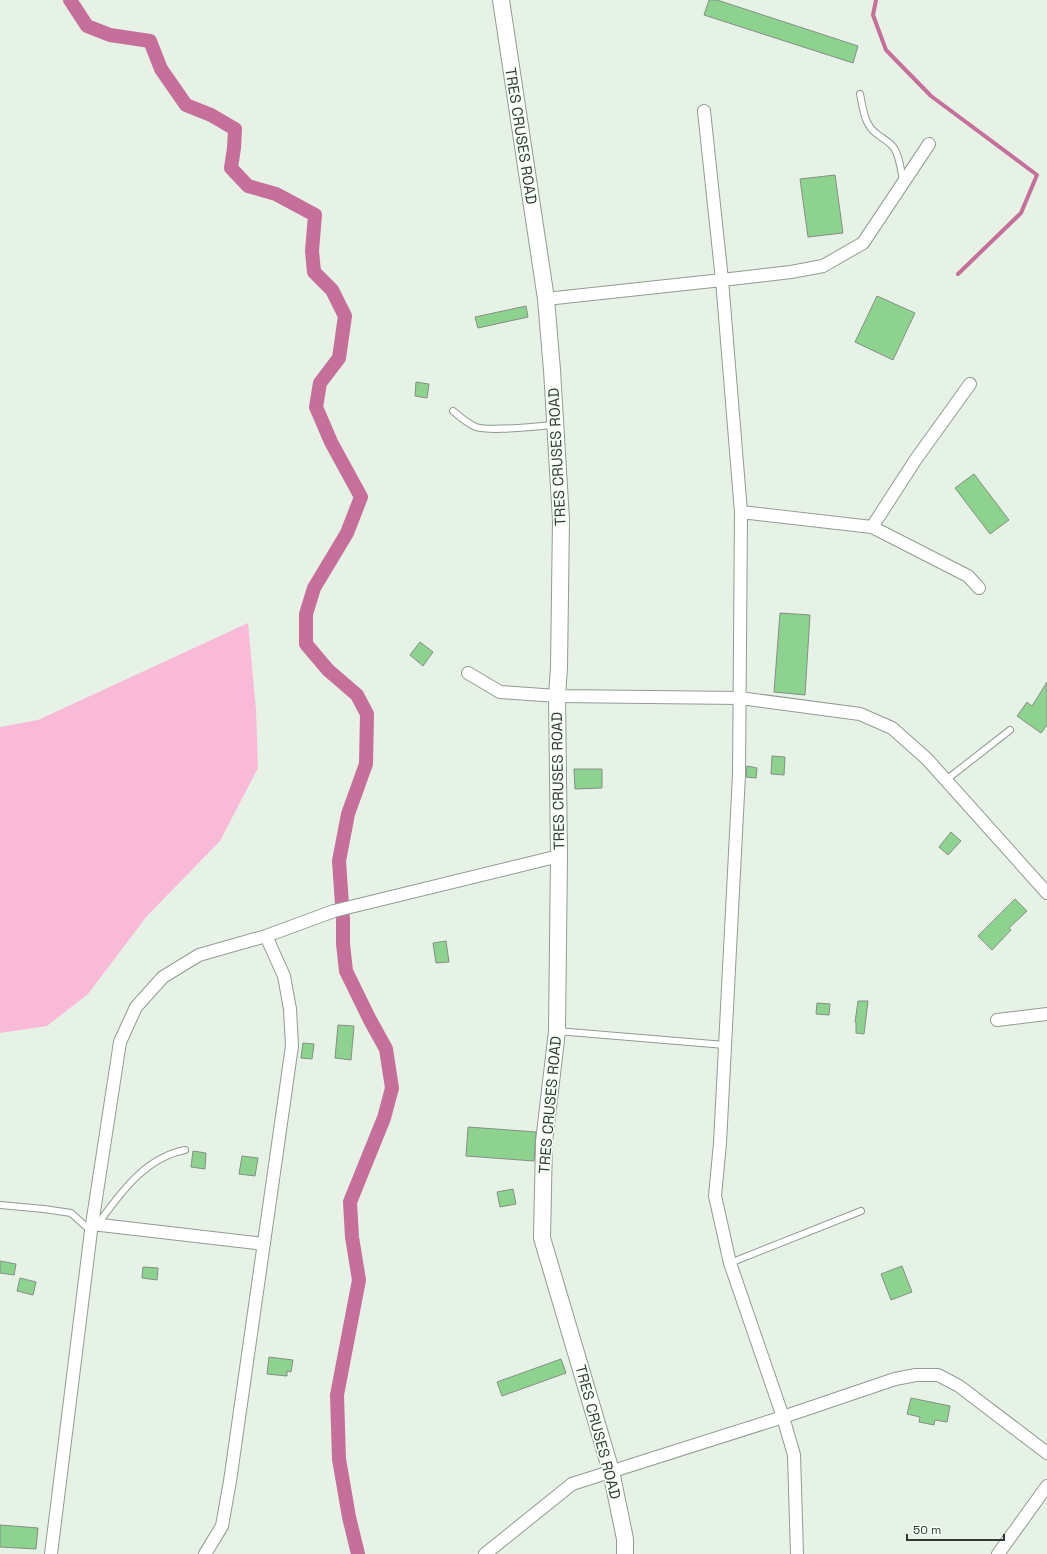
<svg xmlns="http://www.w3.org/2000/svg" width="1047" height="1554" font-family="'Space Grotesk',sans-serif">
<style>
.green{fill:#f9bad7}
.lines{fill:none;stroke-linecap:round;stroke-linejoin:round}
.stream{stroke:#c56f9a;stroke-width:4}
.canal{stroke:#c56f9a;stroke-width:14}
.building{fill:#8dd38f;stroke:#858f85}
.service-casing{stroke:#919c91;stroke-width:8}
.minor-casing{stroke:#919c91;stroke-width:14}
.secondary-casing{stroke:#919c91;stroke-width:18}
.service{stroke:#fff;stroke-width:6}
.minor{stroke:#fff;stroke-width:12}
.secondary{stroke:#fff;stroke-width:16}
.labels{text-anchor:middle;stroke-width:3.5;stroke-linejoin:round;paint-order:stroke}
.street-label{font-size:15px;fill:#343834;stroke:#f6fff6}
</style>
<rect width="100%" height="100%" fill="#e7f2e7"/>
<path class="green" d="M248,623L256,710L258,768L220,841L147,916L88,994L47,1026L0,1033V727L38,720Z"/>
<g class="lines">
<path class="stream" d="M876,0L873,15L886,50L931,96L1037,175L1021,213L958,274"/>
<path class="canal" d="M70,0L87,26L110,35L150,41L161,69L186,105L211,115L235,129L234,148L231,168L248,186L276,194L315,215L312,251L314,272L332,290L345,316L339,358L320,383L316,407L331,442L361,497L347,533L314,588L306,614V644L328,670L357,695L367,714L366,764L348,814L339,861L343,919V944L346,971L370,1020L386,1049L392,1088L384,1118L350,1202L352,1237L359,1280L337,1395L339,1459L349,1517L358,1554"/>
</g>
<path class="building" d="M709,0H717L858,46L853,63L704,15Z
M835,175L843,233L808,237L800,179Z
M877,296L915,313L893,360L855,342Z
M526,306L528,317L478,328L475,317Z
M416,382L429,384L427,398L415,396Z
M974,474L1009,520L990,534L955,488Z
M780,613L810,615L805,695L774,692Z
M420,642L433,652L423,666L410,655Z
M1047,682V725L1041,733L1017,716L1027,702L1032,706Z
M772,756L785,757L784,775L771,774Z
M747,766L757,768L756,778L746,777Z
M574,769H602V788L575,789Z
M951,832L961,841L948,855L939,847Z
M1015,899L1027,911L1009,928L1011,930L992,950L978,936Z
M446,941L449,962L436,963L433,943Z
M858,1001H868L864,1034L856,1033V1022H855Z
M817,1003L830,1004L829,1015L816,1014Z
M338,1025L354,1026L351,1060L335,1058Z
M303,1043L314,1044L312,1059L301,1058Z
M468,1127L536,1132L534,1161L466,1156Z
M193,1151L206,1153L205,1169L191,1167Z
M242,1156L258,1158L255,1176L239,1174Z
M513,1189L516,1204L500,1207L497,1192Z
M0,1261L16,1264L14,1275L0,1273Z
M902,1266L912,1292L891,1300L881,1274Z
M143,1267L158,1268L157,1280L142,1278Z
M20,1278L36,1282L33,1295L17,1291Z
M269,1357L293,1360L291,1372L287,1371V1376L267,1374Z
M561,1359L566,1373L502,1396L497,1382Z
M911,1398L950,1406L947,1422L935,1420L934,1425L919,1422L920,1417L907,1414Z
M0,1525L38,1528L36,1549L0,1547Z"/>
<g class="lines">
<g class="service-casing">
<path id="service" d="M860,94C863,108 864,125 877,134C882,138 890,142 894,148C900,157 901,171 903,181
M453,411C460,417 468,424 476,427C492,432 535,426 554,425
M946,780L1010,730
M557,1031L725,1045
M0,1205L44,1209L71,1213L91,1231
M97,1225C120,1194 144,1158 185,1150
M730,1263L861,1211"/>
</g>
<g class="minor-casing">
<path id="minor" d="M704,111L722,280L741,512L739,775L720,1143L715,1196L730,1263L783,1417L794,1455L797,1554
M546,299L722,280L791,272L823,266L863,243L929,144
M741,512L872,527L968,576L979,588
M872,527L916,459L970,384
M468,673L500,692L557,696L740,698L860,714L892,728L927,759L1047,893
M997,1020L1047,1014
M92,1224L264,1244
M51,1554L91,1231L120,1042L136,1007L163,977L199,955L266,936L334,911L559,856
M205,1554L222,1526L230,1481L292,1046L290,1009L284,976L266,936
M485,1554L572,1484L783,1417L895,1379L916,1375H938L959,1386L1047,1453
M998,1554L1047,1486"/>
</g>
<g class="secondary-casing">
<path id="secondary" d="M501,0L546,299L552,370L561,520L559,667L557,696L559,856L557,1031L544,1142L542,1238L611,1471L625,1539V1554"/>
</g>
<use href="#service" class="service"/>
<use href="#minor" class="minor"/>
<use href="#secondary" class="secondary"/>
</g>
<g class="labels">
<g class="street-label">
<text transform="translate(521 136) rotate(81)" y="5">TRES CRUSES ROAD</text>
<text transform="translate(557 457) rotate(-93)" y="5">TRES CRUSES ROAD</text>
<text transform="translate(558 781) rotate(-91)" y="5">TRES CRUSES ROAD</text>
<text transform="translate(550 1105) rotate(-85)" y="5">TRES CRUSES ROAD</text>
<text transform="translate(598 1432) rotate(75)" y="5">TRES CRUSES ROAD</text>
</g>
</g>
<path d="M907 1534v6h97v-6" fill="none" stroke="#343834" stroke-width="2"/>
<text x="913" y="1534" font-size="12" fill="#343834" stroke="#f6fff6" stroke-width="3" paint-order="stroke">50 m</text>
</svg>
